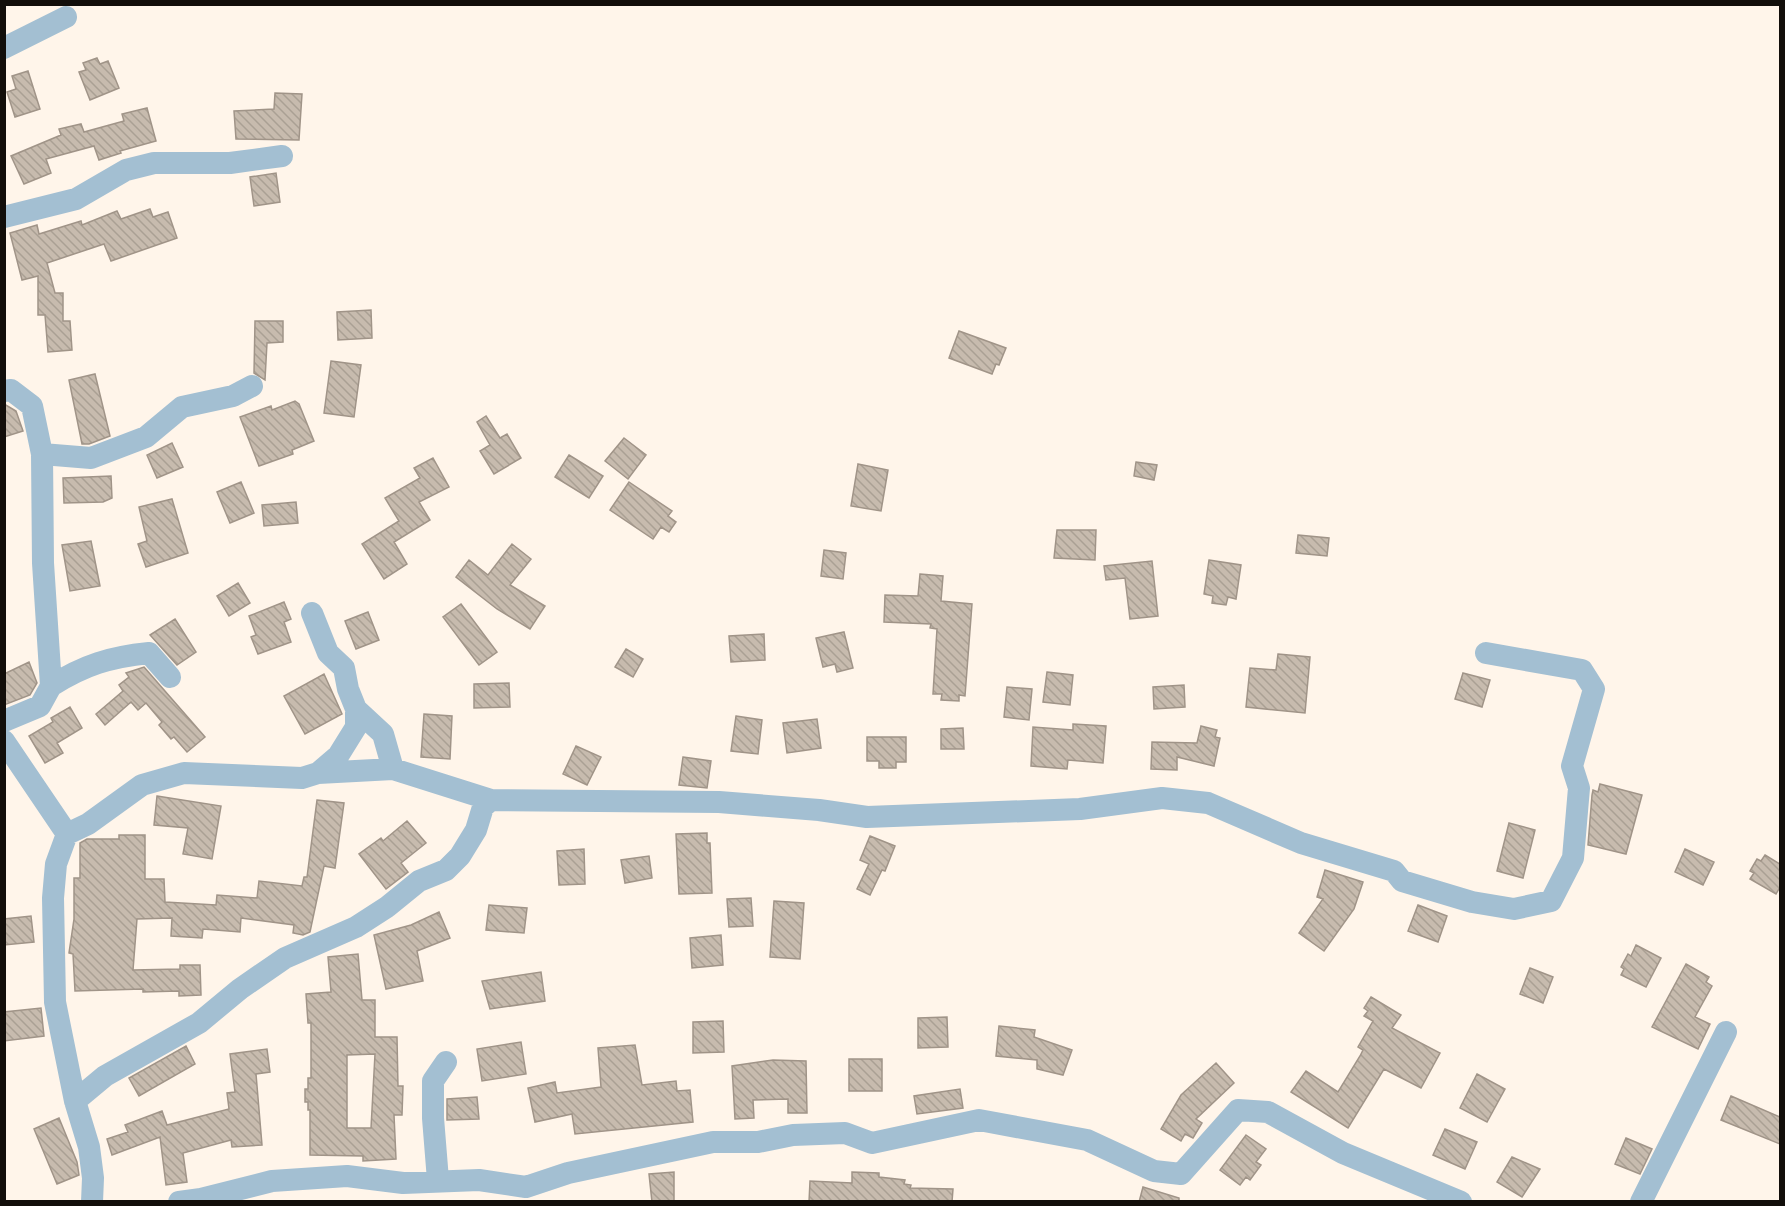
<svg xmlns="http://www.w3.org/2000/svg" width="1785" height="1206" font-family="Quicksand,sans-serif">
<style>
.building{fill:url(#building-back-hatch);stroke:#a09488;stroke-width:1.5;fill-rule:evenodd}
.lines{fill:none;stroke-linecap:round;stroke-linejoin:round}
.minor{stroke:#a3bfd2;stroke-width:22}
</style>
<defs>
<pattern id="building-back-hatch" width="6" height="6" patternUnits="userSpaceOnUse" patternTransform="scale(1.5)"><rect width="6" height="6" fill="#c7bbae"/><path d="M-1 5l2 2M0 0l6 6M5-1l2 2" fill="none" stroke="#aaa094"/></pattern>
</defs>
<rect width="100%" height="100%" fill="#fff5ea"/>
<path class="building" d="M97,58L100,64L108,61L119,88L90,100L79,72L86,70L83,63Z
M28,71L40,109L15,117L7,92L16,89L12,76Z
M275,93L302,94L299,140L236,139L234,111L274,109Z
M147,108L156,141L120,151L121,153L99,160L94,146L46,159L51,173L24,184L11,156L61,135L59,129L81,124L84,132L124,121L122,114Z
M276,173L280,202L254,206L250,177Z
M150,209L153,217L168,212L177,238L111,261L104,244L47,263L55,293H63V321H70L72,350L48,352L45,315H38V276L22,280L10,233L37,225L39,234L81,221L82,225L117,211L121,219Z
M371,310L372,338L338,340L337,312Z
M255,321H283V342L267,343L265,380L254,373Z
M959,331L1006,348L999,365L996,364L992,374L949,358Z
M331,361L361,365L354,417L324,413Z
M95,374L110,436L89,444H82L69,380Z
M295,401L299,404L314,441L292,450L293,454L259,466L240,417L271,406L272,410Z
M4,404L16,411L23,431L4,437Z
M486,416L500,438L507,434L521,458L494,474L480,451L490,445L477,422Z
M624,438L646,455L628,479L605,461Z
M172,443L183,467L157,478L147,455Z
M569,455L603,476L589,498L555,477Z
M433,458L449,487L419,502L430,520L394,542L407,564L384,579L362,544L399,521L385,498L420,478L414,468Z
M1136,462L1157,465L1154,480L1134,476Z
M858,464L888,470L881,511L851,506Z
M111,476L112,498L103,502L64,503L63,478Z
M241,482L254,513L230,523L217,492Z
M629,482L672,511L668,516L676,522L669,532L661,527L653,539L610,510Z
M172,499L188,553L146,567L138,544L147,541L139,507Z
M296,502L298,523L264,526L262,505Z
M1057,530H1096L1095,560L1054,558Z
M1298,535L1329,538L1327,556L1296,553Z
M91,541L100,586L70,591L62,545Z
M512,544L531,559L510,585L545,606L530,629L497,609L456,577L469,560L488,575Z
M824,550L846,553L843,579L821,576Z
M1209,560L1241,565L1236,599L1228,597L1226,605L1212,603L1213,596L1204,594Z
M1152,561L1158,616L1130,619L1125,578L1106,580L1104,566Z
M920,574L943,576L941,601L972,604L965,696L959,695V701L941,700L942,694H933L937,629L930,628L931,624L884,622L885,595L918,596Z
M238,583L250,603L229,616L217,596Z
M284,602L291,619L284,622L291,642L258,654L251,637L256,635L249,616Z
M461,604L497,652L479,665L443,617Z
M368,612L379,640L356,649L345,621Z
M175,619L196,652L177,665L150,635Z
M844,632L853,668L837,672L835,664L823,667L816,638Z
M764,634L765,660L731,662L729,636Z
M626,649L643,659L633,677L615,667Z
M1278,654L1310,657L1305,713L1246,707L1250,668L1276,670Z
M29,662L37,683L30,695L4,705V674Z
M144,667L205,737L187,752L174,737L171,739L159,725L162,722L146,703L138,710L131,702L105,725L96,714L123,691L119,685L129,677L126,673Z
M1047,672L1073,675L1070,705L1043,702Z
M1463,673L1490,680L1482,707L1455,699Z
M324,674L342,714L305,734L284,696Z
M509,683L510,707L474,708V684Z
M1184,685L1185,707L1154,709L1153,687Z
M1007,687L1032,689L1029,720L1004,717Z
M70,707L82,728L57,743L63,753L45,763L29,736L53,722L51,718Z
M424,714L452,716L450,759L421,757Z
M736,716L762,720L758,754L731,751Z
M817,719L821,748L787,753L783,723Z
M1073,724L1106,726L1103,763L1068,760L1067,769L1031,766L1033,727L1073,730Z
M1201,726L1217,730L1215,737L1220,738L1214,766L1177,757V770L1151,769L1152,742L1197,743Z
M963,728L964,749H941V729Z
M867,737H906V762H896V768H879V761H867Z
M576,746L601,757L587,785L563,774Z
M683,757L711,761L707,788L679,785Z
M1600,784L1642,795L1626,854L1588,845L1592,795L1593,790L1598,792Z
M157,796L221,806L212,859L183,854L188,828L154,825Z
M317,800L344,803L335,868L324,866L310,932L303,935L293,933L294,925L241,918L240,932L203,929L202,938L171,936L172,918L137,919L133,970L180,969V965H200L201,995L179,996V991L143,992V989L75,991L73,954L69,953L74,919V878H80V843L87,839H119V835H145V879H164L165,902L216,905L217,895L257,898L259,881L302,886L304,877H307Z
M407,821L426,843L401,863L408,872L386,889L359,854L381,838L383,841Z
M1509,823L1535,830L1523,878L1497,871Z
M707,833V843H710L712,893L679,894L676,834Z
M870,836L895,846L885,871L882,870L870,895L857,889L869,864L860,860Z
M584,849L585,884L559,885L557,851Z
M1685,849L1714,862L1703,885L1675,872Z
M1765,855L1780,864V887L1776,894L1750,879L1754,873L1750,871L1757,859L1761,861Z
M649,856L652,878L625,883L621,860Z
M1325,870L1363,882L1354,909L1324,951L1299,933L1323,899L1317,897Z
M751,898L753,926L729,927L727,899Z
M774,901L804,903L800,959L770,957Z
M489,905L527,908L524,933L486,930Z
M1418,905L1447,916L1438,942L1408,931Z
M439,912L450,938L417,951L423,981L386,989L374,935L411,925Z
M31,916L34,942L4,945V919Z
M721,935L723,965L692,968L690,938Z
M1636,945L1661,958L1646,987L1621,975L1624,969L1621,967L1628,954L1631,956Z
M358,954L362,1000H375V1037H397L398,1086H403L402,1115H394L396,1159L363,1161V1156L310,1155V1110H308V1102H305V1089H308V1078H311V1023H308L306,994L331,992L328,957ZM375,1054L371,1128H347V1055Z
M1686,964L1709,977L1706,982L1712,986L1695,1017L1710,1024L1698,1049L1652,1027Z
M1530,968L1553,977L1543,1003L1520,994Z
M541,972L545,1001L490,1009L482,981Z
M1371,997L1401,1015L1392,1028L1440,1053L1421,1088L1384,1069L1348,1128L1291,1092L1306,1071L1338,1092L1360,1056L1363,1050L1358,1047L1373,1021L1364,1016L1368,1011L1364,1008Z
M41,1008L44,1036L4,1041V1012Z
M947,1017L948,1047L918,1048V1018Z
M723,1021L724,1052L693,1053V1022Z
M999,1026L1035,1030L1034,1037L1072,1050L1063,1075L1037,1069V1060L996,1056Z
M521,1042L526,1074L482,1081L477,1049Z
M635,1045L642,1085L676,1081L677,1091L690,1090L693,1122L575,1134L572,1114L535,1122L528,1088L555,1082L557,1093L601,1087L598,1048Z
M186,1046L195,1064L139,1096L129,1078Z
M267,1049L270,1072L256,1074L262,1145L232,1147L231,1140L183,1153L187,1182L166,1185L160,1137L112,1155L107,1139L128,1132L125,1125L162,1111L167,1125L229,1109L227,1093L235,1092L230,1054Z
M849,1059H882V1091H849Z
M773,1060L806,1061L807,1113H788V1099L753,1100L754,1118L735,1119L732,1066Z
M1216,1063L1234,1083L1196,1119L1202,1123L1193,1138L1185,1134L1181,1141L1161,1129L1181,1095Z
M1477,1074L1505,1089L1487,1122L1460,1108Z
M960,1089L963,1108L917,1114L914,1096Z
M1731,1096L1780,1117V1144L1721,1120Z
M477,1097L479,1119L447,1120V1099Z
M59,1118L77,1162L79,1175L57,1184L34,1129Z
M1445,1129L1477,1142L1465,1169L1433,1155Z
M1246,1135L1266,1149L1256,1162L1261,1165L1250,1180L1246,1177L1240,1185L1220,1170Z
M1626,1138L1652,1149L1640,1174L1615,1164Z
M1512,1157L1540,1169L1522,1197L1497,1182Z
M674,1172V1202H652L649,1174Z
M852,1172L879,1173V1177L905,1180L904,1184L911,1185L910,1188L953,1189L952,1202H809L810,1181L852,1183Z
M1143,1187L1179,1198V1202H1139Z"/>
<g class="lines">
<path class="minor" d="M4,48L66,17
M4,217L76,199L126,170L154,163H230L282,156
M4,391L11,390L32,406L42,454L43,563L51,686L40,706L4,721
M42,454L91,458L146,437L182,407L233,396L252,386
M51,686C84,665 110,657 149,653L170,677
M356,709L383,734L393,769
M4,741L67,834
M318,773L393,769L491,800L719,802L819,810L867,817L1080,809L1162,798L1208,803L1301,843L1394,871L1402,881L1472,902L1514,909L1551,901L1573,858L1579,788L1572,766L1594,689L1582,670L1486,653
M75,1101L105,1076L199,1023L240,989L285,958L356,927L387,907L419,881L446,870L460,856L476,830L483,807L491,800
M438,1180L433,1118V1081L446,1062
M92,1202L93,1178L89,1147L75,1101L55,1002L53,898L56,864L67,834L88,824L142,785L184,773L302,778L318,773L338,756L356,727V709L348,689L344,668L328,653L312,613
M179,1202L201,1199L272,1181L347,1176L403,1183L479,1180L526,1187L568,1173L713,1142H758L793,1135L845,1133L872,1143L979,1120L1087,1140L1154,1171L1181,1174L1238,1110L1268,1112L1343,1153L1461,1202
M1641,1202L1726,1032"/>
</g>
<rect width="1785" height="1206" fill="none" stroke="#120e0a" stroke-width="12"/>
</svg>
